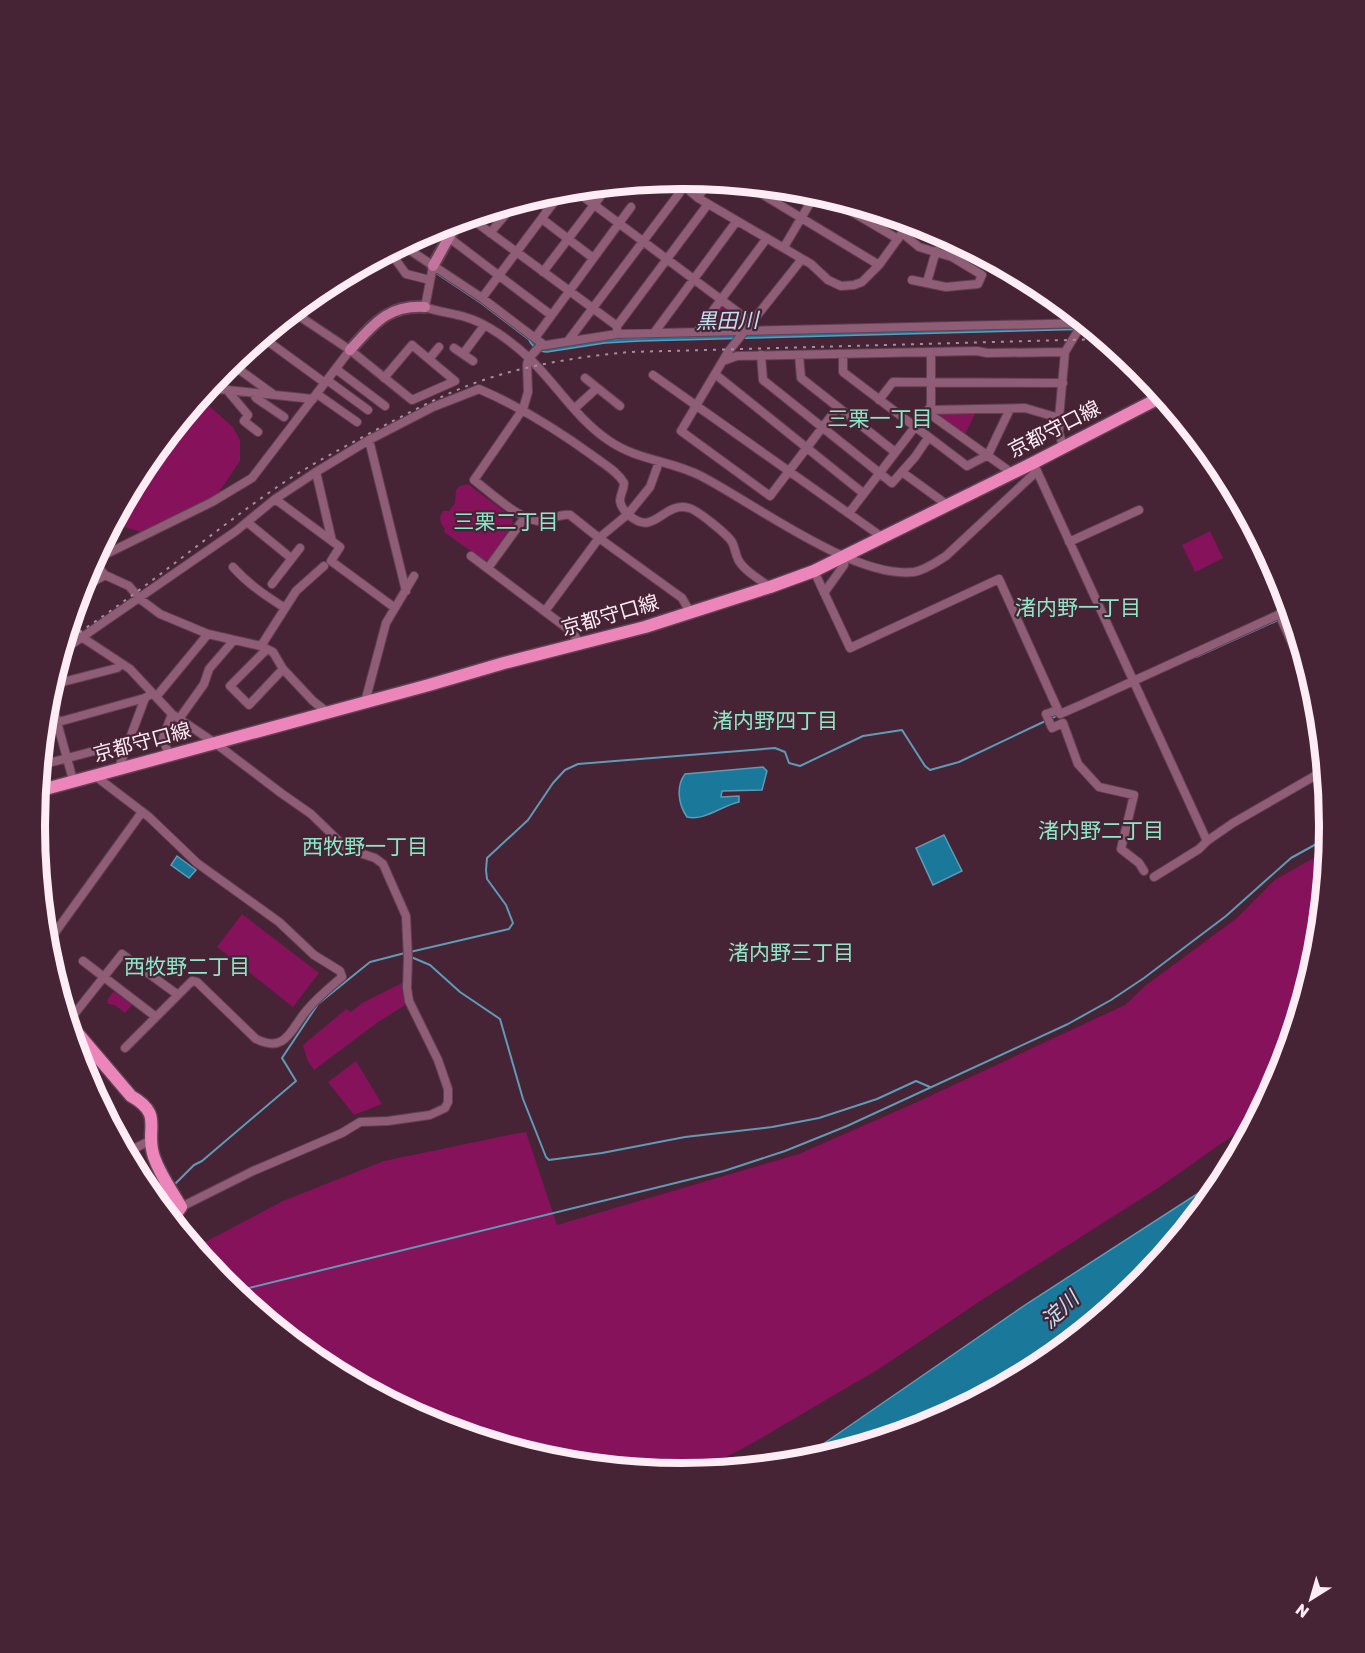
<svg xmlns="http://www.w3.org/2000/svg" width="1365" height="1653" font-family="Rubik,'Noto Sans JP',sans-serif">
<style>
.green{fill:#85125a}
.water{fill:#1a789b;stroke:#5f9bb6;stroke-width:1.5}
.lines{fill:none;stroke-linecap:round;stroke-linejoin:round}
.stream{stroke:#5f9bb6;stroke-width:2}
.street-casing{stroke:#604051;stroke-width:10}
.secondary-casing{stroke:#604051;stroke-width:14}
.primary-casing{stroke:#604051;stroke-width:15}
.street{stroke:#8f5d75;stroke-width:8}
.secondary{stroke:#c3749c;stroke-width:10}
.primary{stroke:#eb85ba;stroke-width:12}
.rail{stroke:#a88e9a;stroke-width:2;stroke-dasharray:3 6;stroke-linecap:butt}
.labels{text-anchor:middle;stroke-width:4.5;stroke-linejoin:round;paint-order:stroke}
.street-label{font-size:20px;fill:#ffecf4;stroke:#462436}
.water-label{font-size:21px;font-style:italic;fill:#c1e0ef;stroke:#462436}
.neighbourhood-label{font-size:21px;fill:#8de8c7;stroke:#462436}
.rim{fill:none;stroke:#ffecf4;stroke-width:8}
</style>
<rect width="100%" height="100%" fill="#462436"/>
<path class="green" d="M722,304L732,311L728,317L736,323L732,328L709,329L705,326Z
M200,398L233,427L240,440V461L217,495L142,532L113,524L144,466Z
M942,412H976L965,434L940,417Z
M468,484L512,517L513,525L489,559L485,561L444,532L445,529C440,522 438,519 443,511H449L455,503L456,490L460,486Z
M1210,531L1223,558L1195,572L1182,545Z
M1328,850L1318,953L1281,1075L1259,1117L1158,1188L980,1301L882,1367L744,1448L693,1473L682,1474L556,1462L434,1425L322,1365L224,1284L194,1248L283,1201L384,1161L514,1134L526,1132L557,1225L799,1154L915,1103L1125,1005L1145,986L1237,918L1275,880Z
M242,914L319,973L293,1007L217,947Z
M404,982L407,1004L378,1022L314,1070L307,1059L303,1045L346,1009L351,1012L362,1003Z
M114,991L132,1005L125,1013L115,1005L108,1004L107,1000Z
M356,1061L382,1104L354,1115L328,1082Z"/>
<path class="water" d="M1088,325L1093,329L640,341L605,343L547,352C538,352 530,345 528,337L537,344L624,338Z
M763,767L767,771L762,790L722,791L721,797L739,796V802C721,806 705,821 687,817C678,804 676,786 685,774Z
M944,835L962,871L933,885L916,848Z
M177,856L196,870L189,878L171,865Z
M1228,1174L1221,1187L1140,1285L1042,1365L930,1425L809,1462L794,1464L1028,1303Z"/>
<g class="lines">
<path class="stream" d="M399,247L428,267
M433,271L481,303L531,341
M1283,617L1292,613
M1196,657L1278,620
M410,952L509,929L513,923L506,905L487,879L486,870L487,858L528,820L553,783L565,770L578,764L775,748L785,752L789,763L800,766L863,736L902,730L925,766L930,770L959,762L1058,715
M411,957L430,965L460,992L500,1019L523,1099L546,1157L549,1160L602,1153L685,1137L772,1127L819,1118L877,1099L916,1081L930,1087
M173,1186L194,1165L202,1161L296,1081L282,1058L318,1004L370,962L405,953
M233,1292L724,1171L785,1151L847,1126L1068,1024L1111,1000L1144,978L1226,916L1291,858L1329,837"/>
<g class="street-casing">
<path id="street" d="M675,179L698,198L811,264L828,280L841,286L854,285L862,282L879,265L910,222
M747,185L879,265
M573,189L751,322
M825,196L898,239
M534,198L549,209
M698,198L708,181
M469,217L617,326
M542,219L593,258
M490,233L506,214L499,208
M902,233L919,247L952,257L982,275L978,284L946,287L912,280
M448,237L551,315
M402,245L482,298L544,345
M784,247L816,193
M390,252L406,274L430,280
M802,259L728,352L681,431L770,496L838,407
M433,266L425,307C438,312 452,313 465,317C487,323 512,342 529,358C557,385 576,418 608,440C638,461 670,460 701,476C755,504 854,579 914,572C926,570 936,562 946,556L1037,471
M543,272L600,197
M927,282L936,251
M482,298L563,190
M293,312L350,350L412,400L455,381L412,345L384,378
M617,331V326L708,204
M697,332L767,238
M654,333L736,222
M262,337L325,383
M535,338L631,207
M568,341L684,187
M454,348L473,361
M463,354L484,326
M843,354V372L967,466L988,455L1010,409
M761,355L763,380L892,483L915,457L928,438
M799,355L801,378L895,452
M429,359L439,347
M723,361L737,356L977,351L987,353L1065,352
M230,363L273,394
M336,369L385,406
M715,374L863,493
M653,375L882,537
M585,378L620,406
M327,380L368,410
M208,388L313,399
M227,390L248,415L244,421L258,432
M253,393L256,398L284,417
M317,394L357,422
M879,400L893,382L1063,383
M574,409L597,388
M929,410L1025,408L1059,418
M929,410L931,415L1012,473
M369,440L406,591
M1063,446L1059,433V418L1065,352L1082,324
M1036,469L1207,841
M316,472L332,541
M902,472L946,504
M275,499L340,547L331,561L395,608
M849,513L931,406V352
M247,522L291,558
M1069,542L1139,510
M471,556L572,632L581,645
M1269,556L1283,586
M94,560L212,502L252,478L350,350
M233,567C248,584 266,596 285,608
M488,568L525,517
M814,571L850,648L999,579L1058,710
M105,575L129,586L140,599L160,614L208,634L261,646L273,652L283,669L313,701L327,712
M272,584L300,548
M81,589L105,575L93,561
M824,593L844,565V556
M545,611L599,538L628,514L650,487L659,462
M690,612L682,598L599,538L570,515C559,513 549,522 538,521C517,518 491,493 474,480L523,409L528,392L527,364L529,358L540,346L617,334L1086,323
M1279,614L1318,702
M69,626L83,638L130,669L172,714L215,743L281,793L311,814L343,845L351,850L375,858L383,864L406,916L408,958L407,988L409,1001L438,1060L448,1089V1102L445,1108L430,1115L388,1121L360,1122L342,1133L253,1171L181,1207
M261,646L296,591L324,566
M267,649L230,686L249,705L283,669
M62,651L236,531L275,499L316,472L369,440L433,407L479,389C521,407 559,431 596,458C605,465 618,472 624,483C624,490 620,494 620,501C621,507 625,512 630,516C655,537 663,501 689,508C697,510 727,534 732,542C736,549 735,557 741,564C748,573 760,580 770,587
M51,685L117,668L122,664
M49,693L73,780
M156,697L208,634
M365,702L386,623L414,576
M179,719L204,684L209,669L234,640
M44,726L145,698L152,693
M169,756L163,738L172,714
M41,765L128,742
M118,770L145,698
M94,775L149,817L197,863L279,922L314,955L340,971L342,977C330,987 317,998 307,1010C291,1028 287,1054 256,1039L197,982L192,981L125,1048
M1144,871L1139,863L1121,849L1134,795L1099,787L1078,764L1063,723L1052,728L1046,714L1058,710L1060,714L1083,704L1291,609
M1154,877L1199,849L1207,841L1233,823L1325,770
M46,945L142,812
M83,961L156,1017
M68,1022L122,954L178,995
M126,1153L151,1140"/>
</g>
<g class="secondary-casing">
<path id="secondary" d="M433,266L458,221
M350,350C374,324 387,305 425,307"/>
</g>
<g class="primary-casing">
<path id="primary" d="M38,791L429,685L504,663L645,627L770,587L814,571L1033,463L1163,396
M68,1022L131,1096C165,1115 144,1129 154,1157C160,1175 172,1191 181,1207L171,1220"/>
</g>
<use href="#street" class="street"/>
<use href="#secondary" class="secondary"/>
<use href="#primary" class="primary"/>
<path class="rail" d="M64,642C136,597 200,541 270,492C302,469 337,451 372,432C412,411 452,389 496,376C539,363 585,356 630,352L1105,339"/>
</g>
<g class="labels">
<g class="street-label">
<text transform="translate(1054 429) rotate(-27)" y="7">京都守口線</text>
<text transform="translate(610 615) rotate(-16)" y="7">京都守口線</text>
<text transform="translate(142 742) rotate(-15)" y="7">京都守口線</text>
</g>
<g class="water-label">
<text transform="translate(727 321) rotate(-1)" y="7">黒田川</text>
<text transform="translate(1060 1310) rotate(-43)" y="7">淀川</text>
</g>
<g class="neighbourhood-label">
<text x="880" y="426">三栗一丁目</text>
<text x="506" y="529">三栗二丁目</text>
<text x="1078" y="615">渚内野一丁目</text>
<text x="775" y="728">渚内野四丁目</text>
<text x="1101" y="838">渚内野二丁目</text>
<text x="365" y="854">西牧野一丁目</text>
<text x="791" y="960">渚内野三丁目</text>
<text x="187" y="974">西牧野二丁目</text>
</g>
</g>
<path d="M0 0H1365V1653H0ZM45 826a637 637 0 1 1 1274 0a637 637 0 1 1-1274 0Z" fill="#462436" fill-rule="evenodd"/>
<path class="rim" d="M45 826a637 637 0 1 1 1274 0a637 637 0 1 1-1274 0Z"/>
<g transform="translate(1311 1599) rotate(217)" stroke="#462436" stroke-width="4.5" paint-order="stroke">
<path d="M0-4.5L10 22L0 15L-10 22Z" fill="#ffecf4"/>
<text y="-9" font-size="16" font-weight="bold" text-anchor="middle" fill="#ffecf4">N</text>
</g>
</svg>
